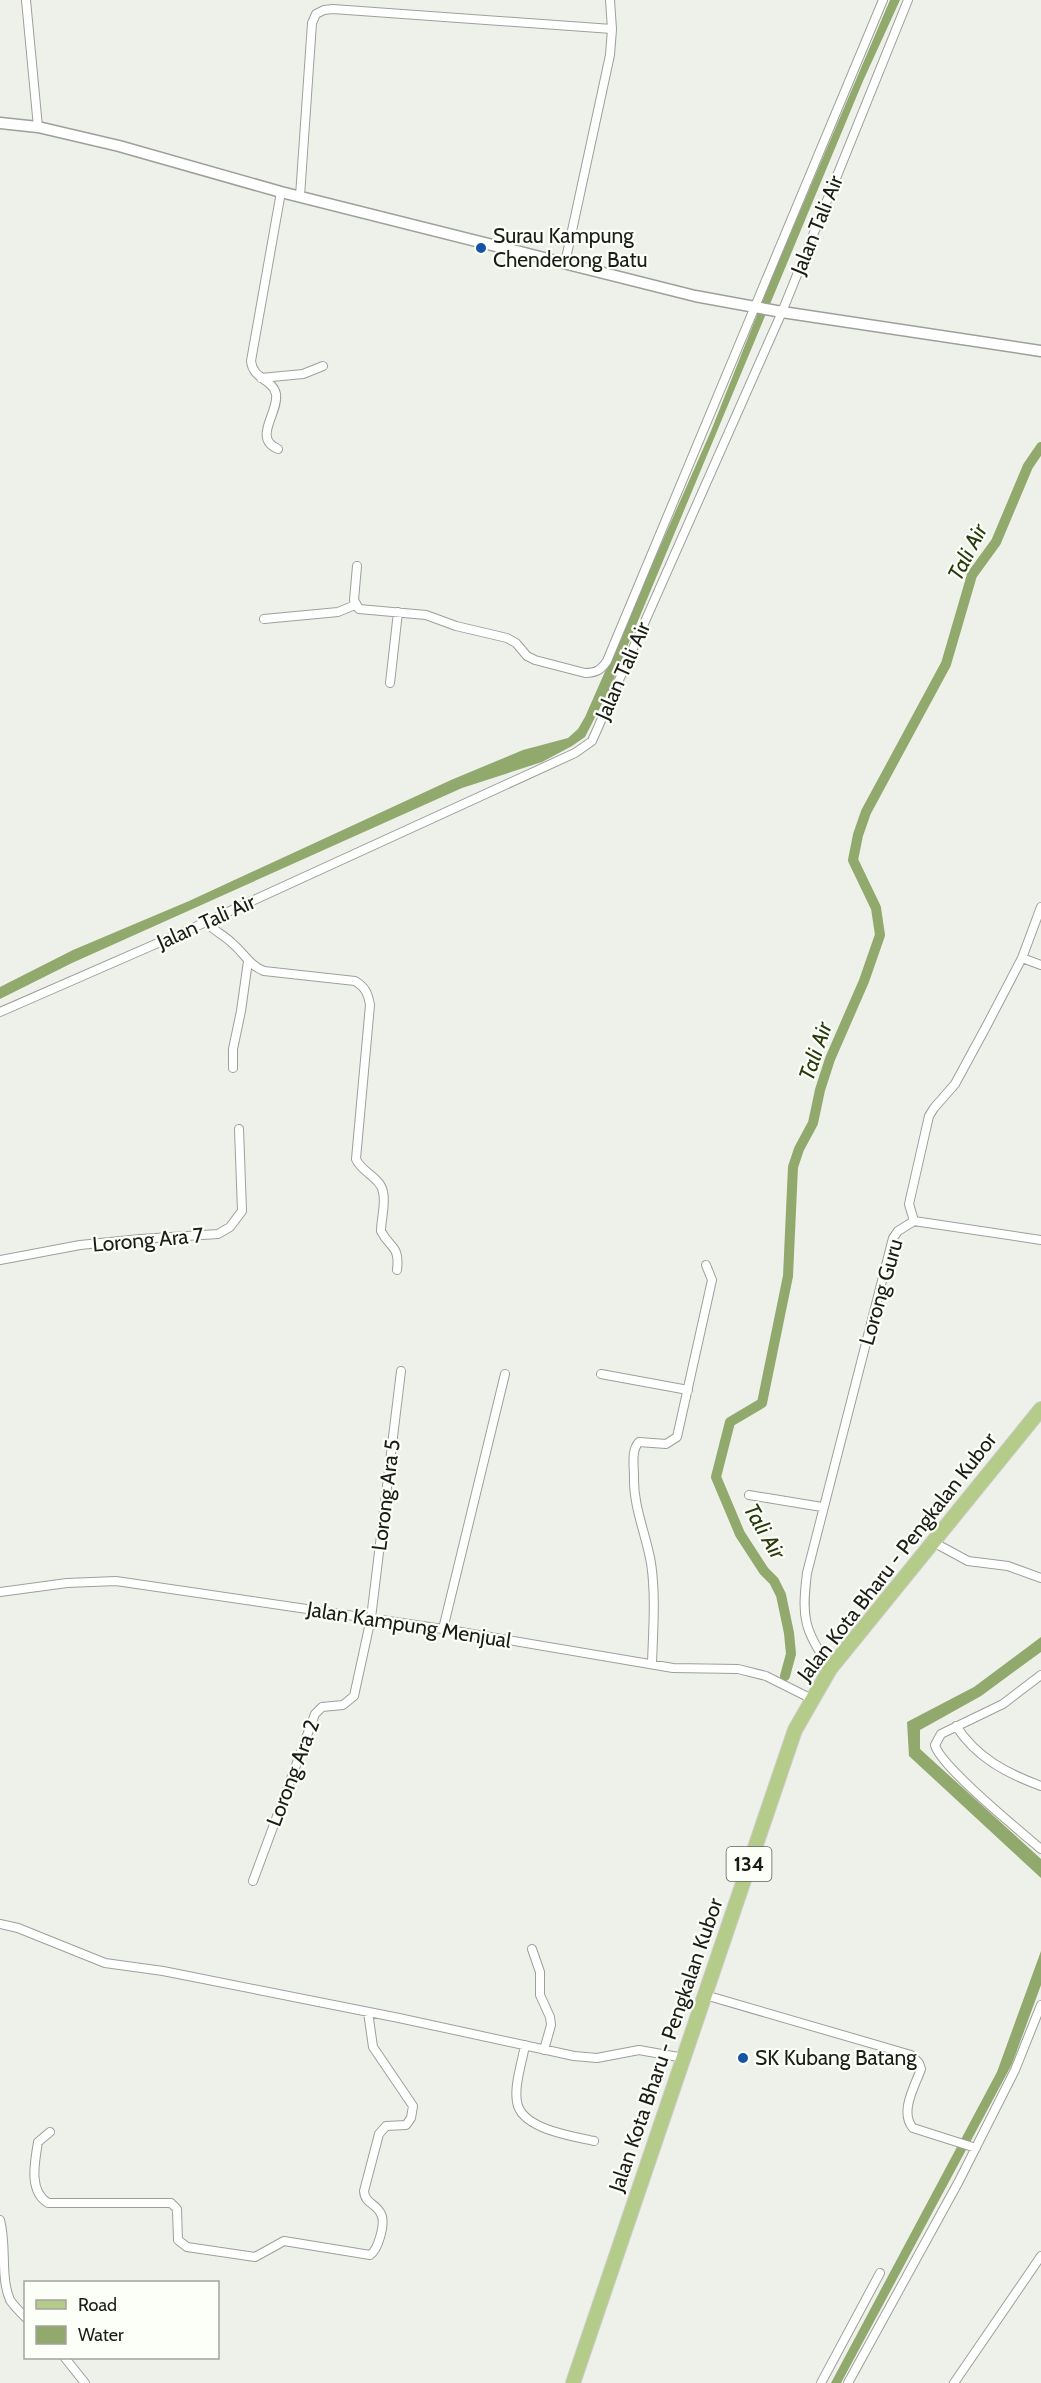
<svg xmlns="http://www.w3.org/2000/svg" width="1041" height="2383" font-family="Cabin,sans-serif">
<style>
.water{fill:#91a96c}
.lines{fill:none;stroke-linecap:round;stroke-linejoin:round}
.canal{stroke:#91a96c;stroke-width:10}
.minor-casing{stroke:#9da09a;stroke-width:10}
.tertiary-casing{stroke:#9da09a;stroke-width:13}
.primary-casing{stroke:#cdcdcc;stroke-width:16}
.minor{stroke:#fff;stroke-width:8}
.tertiary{stroke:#fff;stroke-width:10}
.primary{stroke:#b5cb89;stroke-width:14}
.poi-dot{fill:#1554a5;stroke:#fcfef8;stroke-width:2}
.labels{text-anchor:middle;stroke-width:4.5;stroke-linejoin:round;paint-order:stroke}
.shield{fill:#fcfef8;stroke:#5e605c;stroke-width:1.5}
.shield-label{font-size:20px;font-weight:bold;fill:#1b1c19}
.street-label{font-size:21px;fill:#1b1c19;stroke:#fcfef8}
.poi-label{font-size:21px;fill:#1b1c19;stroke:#fcfef8;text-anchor:start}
.water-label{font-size:22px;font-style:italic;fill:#2a390b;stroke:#fcfef8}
</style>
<rect width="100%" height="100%" fill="#eef1ea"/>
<path class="water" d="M890,0H900L863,81L610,688L585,737L572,746L542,762L462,788L72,963L0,999V987L73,950L189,901L451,780L523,750L568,738L578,729L585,717L711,431L772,277Z
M1041,1637V1652L981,1696L920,1730V1749L1041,1859V1878L909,1756L907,1722L974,1687Z
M1041,1951V1985L1012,2064L841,2383H831L997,2072Z"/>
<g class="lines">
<path class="canal" d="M785,1676L791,1654L789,1633L781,1595L774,1581L764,1571L740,1534L716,1477L730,1422L762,1403L788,1276L793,1167L799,1149L813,1123L820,1090L830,1059L864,981L880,935L876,908L853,860L858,835L866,812L946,664L972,575L996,542L1028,466L1041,447"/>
<g class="minor-casing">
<path id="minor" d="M26,0L38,127
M300,196L312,23L316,14L324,10L333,9L612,29
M565,263L610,55L612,29L610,0
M261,378L303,374L323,366
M278,449C252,438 279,413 276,394C273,379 253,380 251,361L281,192
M357,566L354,600L359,609L426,615L456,626L507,638L516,643L527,656L535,660L585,673C596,673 601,670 607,661L883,0
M264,619L338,612L355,605
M390,683L398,612
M206,922C214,931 224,935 232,943C244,953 249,965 264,971L355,981C365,987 368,993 370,1005L356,1159C361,1172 381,1178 383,1192C386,1204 381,1219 381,1231C390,1249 400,1245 397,1270
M1022,958L1041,965
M0,1012L206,922L575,753L592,741L782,312L908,0
M233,1068V1049L241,1011L248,961
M914,1221L909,1204L929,1116L934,1108L955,1084L987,1025L1022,958L1041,907
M914,1221L1041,1240
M0,1260L80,1245L140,1239L218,1234L230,1227L242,1211L239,1129
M601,1374L688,1390
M749,1495L822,1507
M933,1542L968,1561L1008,1566L1041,1578
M0,1592L67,1583L116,1581L443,1629L673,1668L738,1669L766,1676L812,1699
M443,1629L505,1374
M652,1664C653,1631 656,1596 651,1563C646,1534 633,1506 634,1477C634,1466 631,1450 639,1442L666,1444L677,1437L712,1280L706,1265
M830,1669C805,1628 801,1622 807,1573L893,1238L898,1231L914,1221
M1041,1675L1003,1704L941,1734L935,1745C940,1766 1021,1832 1041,1849
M956,1726C977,1758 1006,1773 1041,1786
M253,1881L315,1714L322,1707L343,1705L354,1696L371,1618L401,1371
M0,1924L18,1928L105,1963L163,1971L399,2018L574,2056L597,2058L639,2050L684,2058
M532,1949L540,1972V1995L550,2017L551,2025L544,2050
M705,1995L911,2055L919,2063L921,2069C915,2086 899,2112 913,2128L976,2148
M525,2045C522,2063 514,2085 517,2102C521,2129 572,2136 594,2141
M50,2132L38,2142C35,2161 28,2191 48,2203H171L177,2209L178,2240L187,2247L255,2257L284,2241L370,2255C378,2250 386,2223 381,2214C376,2203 365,2204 364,2191L379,2134L386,2126L406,2125L411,2118L413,2106L373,2047L368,2012
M0,2220C7,2245 0,2277 10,2300C14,2306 20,2312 26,2318
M65,2358L85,2383
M821,2383L880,2273
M848,2383L959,2181L1015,2070L1041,2005
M954,2383L1041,2256"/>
</g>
<g class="tertiary-casing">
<path id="tertiary" d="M0,123L38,127L119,146L281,192L695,296L782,312L1041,351"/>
</g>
<g class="primary-casing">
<path id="primary" d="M573,2383L795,1730L830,1669L1041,1409"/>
</g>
<use href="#minor" class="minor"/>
<use href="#tertiary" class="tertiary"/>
<use href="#primary" class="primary"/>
</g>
<g class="poi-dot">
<circle cx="481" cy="248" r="6"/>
<circle cx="743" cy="2058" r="6"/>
</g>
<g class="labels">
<rect class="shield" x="726.5" y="1847" width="45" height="34" rx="4.5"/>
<g class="shield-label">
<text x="749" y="1871">134</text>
</g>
<g class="street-label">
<text transform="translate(817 225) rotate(-68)" y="7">Jalan Tali Air</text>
<text transform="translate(623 671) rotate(-66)" y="7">Jalan Tali Air</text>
<text transform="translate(206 922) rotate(-24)" y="7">Jalan Tali Air</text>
<text transform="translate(148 1240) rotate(-5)" y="7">Lorong Ara 7</text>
<text transform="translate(881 1292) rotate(-74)" y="7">Lorong Guru</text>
<text transform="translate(386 1495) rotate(-83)" y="7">Lorong Ara 5</text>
<text transform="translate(897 1557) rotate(-52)" y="7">Jalan Kota Bharu - Pengkalan Kubor</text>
<text transform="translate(409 1625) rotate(9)" y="7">Jalan Kampung Menjual</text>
<text transform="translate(293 1773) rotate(-69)" y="7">Lorong Ara 2</text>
<text transform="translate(666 2045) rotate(-71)" y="7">Jalan Kota Bharu - Pengkalan Kubor</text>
</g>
<g class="poi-label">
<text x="493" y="243">Surau Kampung<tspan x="493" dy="24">Chenderong Batu</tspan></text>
<text x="755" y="2065">SK Kubang Batang</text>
</g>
<g class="water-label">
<text transform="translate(967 552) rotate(-63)" y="8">Tali Air</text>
<text transform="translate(815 1051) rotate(-71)" y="8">Tali Air</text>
<text transform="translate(765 1531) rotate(60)" y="8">Tali Air</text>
</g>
</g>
<rect x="24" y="2281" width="195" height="78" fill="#fcfef8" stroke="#a2a49f" stroke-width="1.5"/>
<rect x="36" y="2300" width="30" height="9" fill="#b5cb89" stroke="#a2a49f" stroke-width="1.5"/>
<text x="78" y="2311" font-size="18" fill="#1b1c19">Road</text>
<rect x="36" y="2326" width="30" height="18" fill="#91a96c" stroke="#a2a49f" stroke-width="1.5"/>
<text x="78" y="2341" font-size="18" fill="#1b1c19">Water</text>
</svg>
